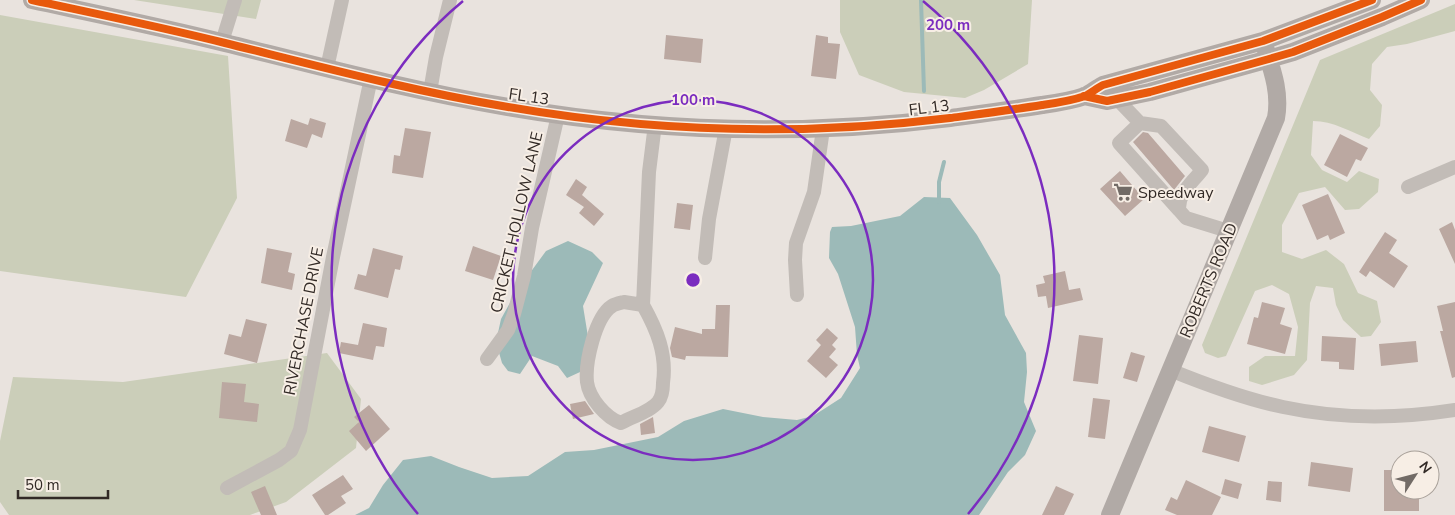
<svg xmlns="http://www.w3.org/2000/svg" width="1455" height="515" font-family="'Nunito Sans',sans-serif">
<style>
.green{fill:#cbceb9}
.water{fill:#9cbab8}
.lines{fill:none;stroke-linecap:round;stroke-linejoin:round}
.stream{stroke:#9cbab8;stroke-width:4}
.building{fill:#bba8a1}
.minor{stroke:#c2bcb7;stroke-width:14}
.major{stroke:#b1aaa6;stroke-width:18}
.cycleway-casing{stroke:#f7eee5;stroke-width:11}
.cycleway{stroke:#e8590c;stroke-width:8}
.ring{fill:none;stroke:#7b2cbf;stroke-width:2.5}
.labels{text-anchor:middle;stroke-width:4;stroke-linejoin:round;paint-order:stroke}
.street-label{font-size:16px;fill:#322a26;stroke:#f7eee5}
.poi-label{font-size:16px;fill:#322a26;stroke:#f7eee5;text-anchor:start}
.centre{fill:#7b2cbf;stroke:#f7eee5;stroke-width:2.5}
.ring-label{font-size:15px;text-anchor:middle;font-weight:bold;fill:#7b2cbf;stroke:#f7eee5;stroke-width:4;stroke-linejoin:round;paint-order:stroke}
</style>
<rect width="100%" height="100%" fill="#e9e3de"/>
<path class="green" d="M134,0H261L256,19Z
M840,0H1032L1028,64L984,90L965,98L904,92L859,75L840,32Z
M1455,4V31L1407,44L1387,47L1372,64L1370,90L1382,105L1380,126L1369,139C1351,132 1333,121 1313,121L1311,155L1322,170L1347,182L1359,171L1379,179L1378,192L1359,209L1345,210L1325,187L1299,193L1282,225V252L1302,259L1326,250L1344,264L1358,293L1377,301L1381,322L1371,336L1361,337L1343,320L1336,305L1333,288L1316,286L1310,303L1307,360L1294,375L1262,385L1249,381V367L1265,356H1295L1298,327L1289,294L1272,285L1255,291L1226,356L1218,358L1205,353L1202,345L1320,60Z
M0,15L228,56L237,198L186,297L0,271Z
M327,353L361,399L356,448L286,502L250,515H9L0,502V441L13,377L123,382Z"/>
<path class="water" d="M924,197L950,198L977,235L1000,275L1005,315L1026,353L1027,372L1024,402L1036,431L1025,455L1008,472L979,515H355L369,508L383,485L403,460L431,456L459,467L492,478L528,476L565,452L594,450L658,437L684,421L723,409L763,417L797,420L813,416L841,398L860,368L857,355L855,327L838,274L829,258L830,232L832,227L851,226L900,216Z
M568,241L592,252L603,263L583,306L590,349L591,367L567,378L558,366L532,356L520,374L508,371L502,363L496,342L501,319L516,292L546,251Z"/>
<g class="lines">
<path class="stream" d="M921,0L924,91
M939,202V182L944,162"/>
</g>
<path class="building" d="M666,35L703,39L701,63L664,59Z
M816,35L828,37V43L840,44L836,79L811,76Z
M310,118L326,123L322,138L312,134L307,148L285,141L291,119L308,125Z
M405,128L431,132L423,178L392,173L394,155L400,156Z
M1143,132L1148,133L1185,176L1174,190L1133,142Z
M1340,134L1368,148L1361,161L1356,159L1347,177L1324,165Z
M1120,171L1144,199L1125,216L1100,189Z
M576,179L587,187L582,195L604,214L594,226L579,213L584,207L566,195Z
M1328,194L1345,233L1330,240L1328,235L1317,240L1302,205Z
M677,203L693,205L690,230L674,228Z
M1452,222L1455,230V264L1439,229Z
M1385,232L1397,240L1389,253L1408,266L1394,288L1370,271L1366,277L1359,272Z
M473,246L501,256L493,280L465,271Z
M267,248L292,253L288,272L295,274L292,290L261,283Z
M373,248L403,256L400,270L395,269L388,298L354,289L358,274L366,276Z
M1065,271L1069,290L1080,288L1083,300L1048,308L1046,296L1038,297L1036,285L1045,283L1043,276Z
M1262,302L1285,308L1280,324L1292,328L1285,354L1247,344L1254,317L1258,318Z
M1455,302V377L1452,378L1440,331H1443L1437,306Z
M716,305H730L728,357L686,356L685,360L672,357L670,348L675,327L702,334V329H715Z
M246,319L267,324L257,363L224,354L229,334L241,337Z
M363,323L387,328L384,347L376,346L373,360L339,353L341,342L358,345Z
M827,328L838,338L832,345L836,349L829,357L838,365L826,378L807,361L821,345L816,340Z
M1079,335L1103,338L1098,384L1073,381Z
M1322,336L1356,338L1354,370L1339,369V362L1321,361Z
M1416,341L1418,362L1381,366L1379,344Z
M1131,352L1145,356L1137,382L1123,378Z
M222,382L246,384L244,402L259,404L257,422L219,418Z
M1093,398L1110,400L1105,439L1088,437Z
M585,401L594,414L573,419L570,404Z
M369,405L390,429L366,451L349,431L359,422L354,417Z
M653,417L655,433L641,435L640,424Z
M1209,426L1246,436L1239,462L1202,452Z
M1311,462L1353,468L1350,492L1308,486Z
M1384,470H1400V490H1419V511H1384Z
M343,475L353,489L341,496L346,503L328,515H325L312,495Z
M1225,479L1242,484L1238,499L1221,494Z
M1186,480L1221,497L1212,515H1177L1165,510L1171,497L1177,500Z
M1268,481L1282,482L1281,502L1266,500Z
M265,486L277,515H261L251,492Z
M1056,486L1074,494L1064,515H1042Z"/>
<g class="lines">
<path class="minor" d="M222,42L235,0
M327,68L342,0
M430,92L436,57L450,0
M1117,99L1140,123L1161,126L1202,170C1192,183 1178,193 1179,210L1186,218L1228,231
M1140,123L1119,143L1179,210
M1408,187L1455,167
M705,258L709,219L726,128
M797,295L795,260L796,243L814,192L823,129
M624,302L643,305C657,330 667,354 663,383C663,389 662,397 658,402C650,412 633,416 621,423C606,418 589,398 587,382C585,363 595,317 612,306C615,304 620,303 624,302Z
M643,305L649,172L655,124
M487,359L508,330L514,314L524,276L532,228L558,115
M1170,370C1207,385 1244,399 1283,407C1339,419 1398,419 1455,410
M227,488L279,460L291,451L300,430L333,257L371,78"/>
<path class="major" d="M32,0C97,14 161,27 225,43C318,66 412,91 508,107C653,132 804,136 950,118C980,114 1011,110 1042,105C1056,103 1071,101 1085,96C1091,93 1097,88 1103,85L1263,41L1372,0
M1084,96L1107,101L1150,92L1269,59L1293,52L1382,17L1421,0
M1110,515L1276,118C1281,91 1271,67 1263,41"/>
<g class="cycleway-casing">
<path id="cycleway" d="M32,0C97,14 161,27 225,43C318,66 412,91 508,107C653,132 804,136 950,118C980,114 1011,110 1042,105C1056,103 1071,101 1085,96C1091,93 1097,88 1103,85L1263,41L1372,0
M1084,96L1107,101L1150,92L1269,59L1293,52L1382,17L1421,0"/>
</g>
<use href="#cycleway" class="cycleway"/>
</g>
<g class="ring">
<circle cx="693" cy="280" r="180"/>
<path d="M418 514A361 361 0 0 1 463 1M923 1A361 361 0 0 1 968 514"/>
</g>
<defs>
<g id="supermarket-bare" transform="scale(1.5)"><path d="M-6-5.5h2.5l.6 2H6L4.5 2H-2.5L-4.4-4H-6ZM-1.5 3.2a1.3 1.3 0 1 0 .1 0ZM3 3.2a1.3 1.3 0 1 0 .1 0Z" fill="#726b66" stroke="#f7eee5" stroke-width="2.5" paint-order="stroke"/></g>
</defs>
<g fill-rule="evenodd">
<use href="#supermarket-bare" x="1123" y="192"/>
</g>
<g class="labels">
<g class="street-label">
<text transform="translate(529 96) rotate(8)" y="6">FL 13</text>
<text transform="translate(929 107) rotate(-7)" y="6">FL 13</text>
<text transform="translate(516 222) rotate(-77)" y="6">CRICKET HOLLOW LANE</text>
<text transform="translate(1208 280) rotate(-67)" y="6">ROBERTS ROAD</text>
<text transform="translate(303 321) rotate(-79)" y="6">RIVERCHASE DRIVE</text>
</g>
<g class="poi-label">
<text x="1138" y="198">Speedway</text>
</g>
</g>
<circle cx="693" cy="280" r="8" class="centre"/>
<g class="ring-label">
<text x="948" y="30">200 m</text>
<text x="693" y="105">100 m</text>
</g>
<g transform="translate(1415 475) rotate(54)"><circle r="24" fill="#f7eee5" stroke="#a8a099"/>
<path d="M0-4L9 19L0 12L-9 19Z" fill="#726b66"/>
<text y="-8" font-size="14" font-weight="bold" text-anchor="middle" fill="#322a26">N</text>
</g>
<path d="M18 490v8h90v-8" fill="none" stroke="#322a26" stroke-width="2.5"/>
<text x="25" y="490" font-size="15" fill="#322a26" stroke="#f7eee5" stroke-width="4" paint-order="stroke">50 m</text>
</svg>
